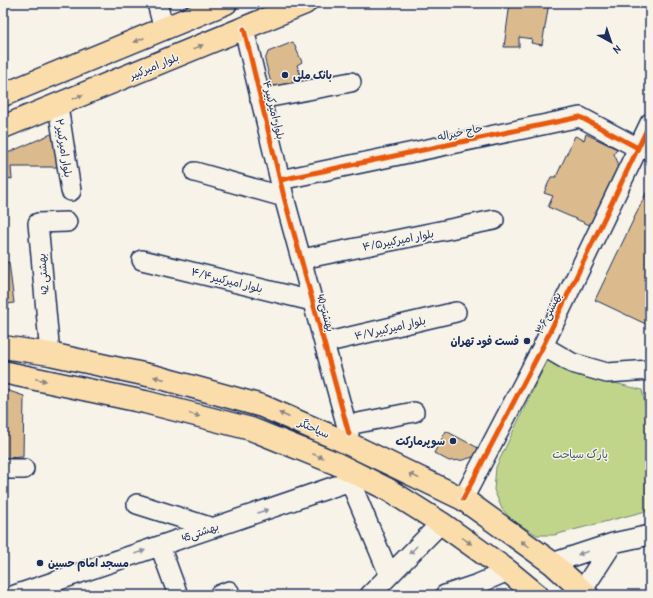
<svg xmlns="http://www.w3.org/2000/svg" width="653" height="598" font-family="'Patrick Hand','Playpen Sans Arabic',sans-serif">
<style>
.green{fill:#c1d58a;stroke:#6e8274}
.building{fill:#dbbb8e;stroke:#1b2f5e}
.lines{fill:none;stroke-linecap:round;stroke-linejoin:round}
.minor-casing{stroke:#1b2f5e;stroke-width:22}
.major-casing{stroke:#1b2f5e;stroke-width:25}
.minor{stroke:#f7f3e8;stroke-width:19}
.major{stroke:#fbddab;stroke-width:22}
.cycleway-casing{stroke:#f7f3e8;stroke-width:8}
.cycleway{stroke:#e8590c;stroke-width:5}
.oneway{fill:#8b8684}
.oneway2{fill:#8991a3}
.poi-dot{fill:#1b2f5e;stroke:#f7f3e8;stroke-width:1.5}
.labels{text-anchor:middle;stroke-width:3;stroke-linejoin:round;paint-order:stroke}
.street-label{font-size:11px;fill:#1b2f5e;stroke:#f7f3e8}
.poi-label{font-size:11px;font-weight:bold;fill:#1b2f5e;stroke:#f7f3e8;text-anchor:start}
.park-label{font-size:11px;fill:#445869;stroke:#f7f3e8}
</style>
<rect width="100%" height="100%" fill="#f7f3e8"/>
<filter id="ink" filterUnits="userSpaceOnUse"><feTurbulence type="fractalNoise" baseFrequency=".025" numOctaves="2"/><feDisplacementMap in="SourceGraphic" scale="8" xChannelSelector="R" yChannelSelector="G"/><feConvolveMatrix kernelMatrix="1 2 1 2 8 2 1 2 1" color-interpolation-filters="sRGB"/></filter>
<g filter="url(#ink)">
<path class="green" d="M548,359L607,381L642,390L650,428V510L554,535H537L512,520L502,509L494,490L496,467Z"/>
<path class="building" d="M510,3H549L542,45L531,43L532,39L519,37V47H504Z
M293,42L302,62L297,65L304,85L273,91L265,60L268,52Z
M58,131L62,167H11L12,179L3,177V155Z
M586,134L617,149L614,154L619,165L592,226L548,207L553,196L544,193L551,177H556L575,136L584,140Z
M650,185V326L595,300Z
M9,262L14,303L8,304V309L3,310V263Z
M3,389L24,396L23,457L3,458Z
M446,431L482,450L479,455L463,460L449,461L434,453Z"/>
<g class="lines">
<g class="minor-casing">
<path id="minor" d="M157,3L164,30
M244,29L284,197L349,434
M260,99L351,82
M58,106L71,191
M195,172L284,197
M280,180L580,117L638,148
M302,259L494,220
M142,260L312,301
M324,343L456,312
M543,346L572,363L607,373L650,370
M50,354L38,223L67,222
M348,425L414,412
M3,469H24
M350,481L389,574
M463,499L543,346L650,123
M137,504L213,528
M160,546L178,595
M552,563L613,543L650,535
M582,591L613,543
M15,595L362,477
M219,595L229,591
M370,595L441,523
M445,595L478,584L508,571"/>
</g>
<g class="major-casing">
<path id="major" d="M3,95L226,3
M3,127L305,3
M3,347L50,354L157,377L262,406L345,442L463,499L552,563L587,595
M3,372L145,402L251,429L335,463L387,489L441,523L508,571L537,595"/>
</g>
<use href="#minor" class="minor"/>
<use href="#major" class="major"/>
<g class="cycleway-casing">
<path id="cycleway" d="M244,29L284,197L349,434
M280,180L580,117L638,148
M463,499L543,346L650,123"/>
</g>
<use href="#cycleway" class="cycleway"/>
</g>
<defs><path id="oneway-solid" d="M-6-.8H1V-3.2L6.5 0L1 3.2V.8H-6Z"/></defs>
<g class="oneway">
<use href="#oneway-solid" transform="translate(139 40) rotate(158)"/>
<use href="#oneway-solid" transform="translate(198 47) rotate(-22)"/>
<use href="#oneway-solid" transform="translate(78 97) rotate(-23)"/>
<use href="#oneway-solid" transform="translate(159 378) rotate(-166)"/>
<use href="#oneway-solid" transform="translate(41 380) rotate(12)"/>
<use href="#oneway-solid" transform="translate(195 415) rotate(14)"/>
<use href="#oneway-solid" transform="translate(284 415) rotate(-156)"/>
<use href="#oneway-solid" transform="translate(318 456) rotate(22)"/>
<use href="#oneway-solid" transform="translate(414 476) rotate(-154)"/>
<use href="#oneway-solid" transform="translate(467 541) rotate(35)"/>
<use href="#oneway-solid" transform="translate(525 544) rotate(-145)"/>
</g>
<g class="oneway2">
<use href="#oneway-solid" transform="translate(263 511) rotate(-19)"/>
<use href="#oneway-solid" transform="translate(413 550) rotate(135)"/>
<use href="#oneway-solid" transform="translate(140 552) rotate(-19)"/>
<use href="#oneway-solid" transform="translate(583 553) rotate(162)"/>
</g>
</g>
<g class="poi-dot">
<circle cx="285" cy="75" r="4"/>
<circle cx="527" cy="341" r="4"/>
<circle cx="453" cy="441" r="4"/>
<circle cx="40" cy="563" r="4"/>
</g>
<g class="labels">
<g class="street-label">
<text transform="translate(154 66) rotate(-22)" y="4">بلوار امیرکبیر</text>
<text transform="translate(274 110) rotate(76)" y="4">۴بلوار امیرکبیر</text>
<text transform="translate(460 132) rotate(-12)" y="4">حاج خیراله</text>
<text transform="translate(64 148) rotate(81)" y="4">۲بلوار امیرکبیر</text>
<text transform="translate(398 240) rotate(-11)" y="4">بلوار امیرکبیر۴/۵</text>
<text transform="translate(43 274) rotate(-95)" y="4">42 بهشتی</text>
<text transform="translate(227 280) rotate(14)" y="4">بلوار امیرکبیر۴/۴</text>
<text transform="translate(326 313) rotate(74)" y="4">40بهشتی</text>
<text transform="translate(548 313) rotate(-64)" y="4">بهشتی۳۶</text>
<text transform="translate(390 328) rotate(-13)" y="4">بلوار امیرکبیر۴/۷</text>
<text transform="translate(314 428) rotate(24)" y="4">سیاحتگر</text>
<text transform="translate(200 532) rotate(-19)" y="4">بهشتی45</text>
</g>
<g class="poi-label">
<text x="293" y="79">بانک ملی</text>
<text x="519" y="345" text-anchor="end">فست فود تهران</text>
<text x="445" y="445" text-anchor="end">سوپرمارکت</text>
<text x="48" y="567">مسجد امام حسین</text>
</g>
<g class="park-label">
<text x="580" y="458">پارک سیاحت</text>
</g>
</g>
<rect width="653" height="598" fill="none" stroke="#f7f3e8" stroke-width="16"/>
<rect x="8" y="8" width="637" height="582" fill="none" stroke="#1b2f5e" stroke-width="1.5" filter="url(#ink)"/>
<g transform="translate(611 42) rotate(140)" stroke="#f7f3e8" stroke-width="3" paint-order="stroke">
<path d="M0-3L7 15L0 10L-7 15Z" fill="#1b2f5e"/>
<text y="-6" font-size="11" font-weight="bold" text-anchor="middle" fill="#1b2f5e">N</text>
</g>
</svg>
